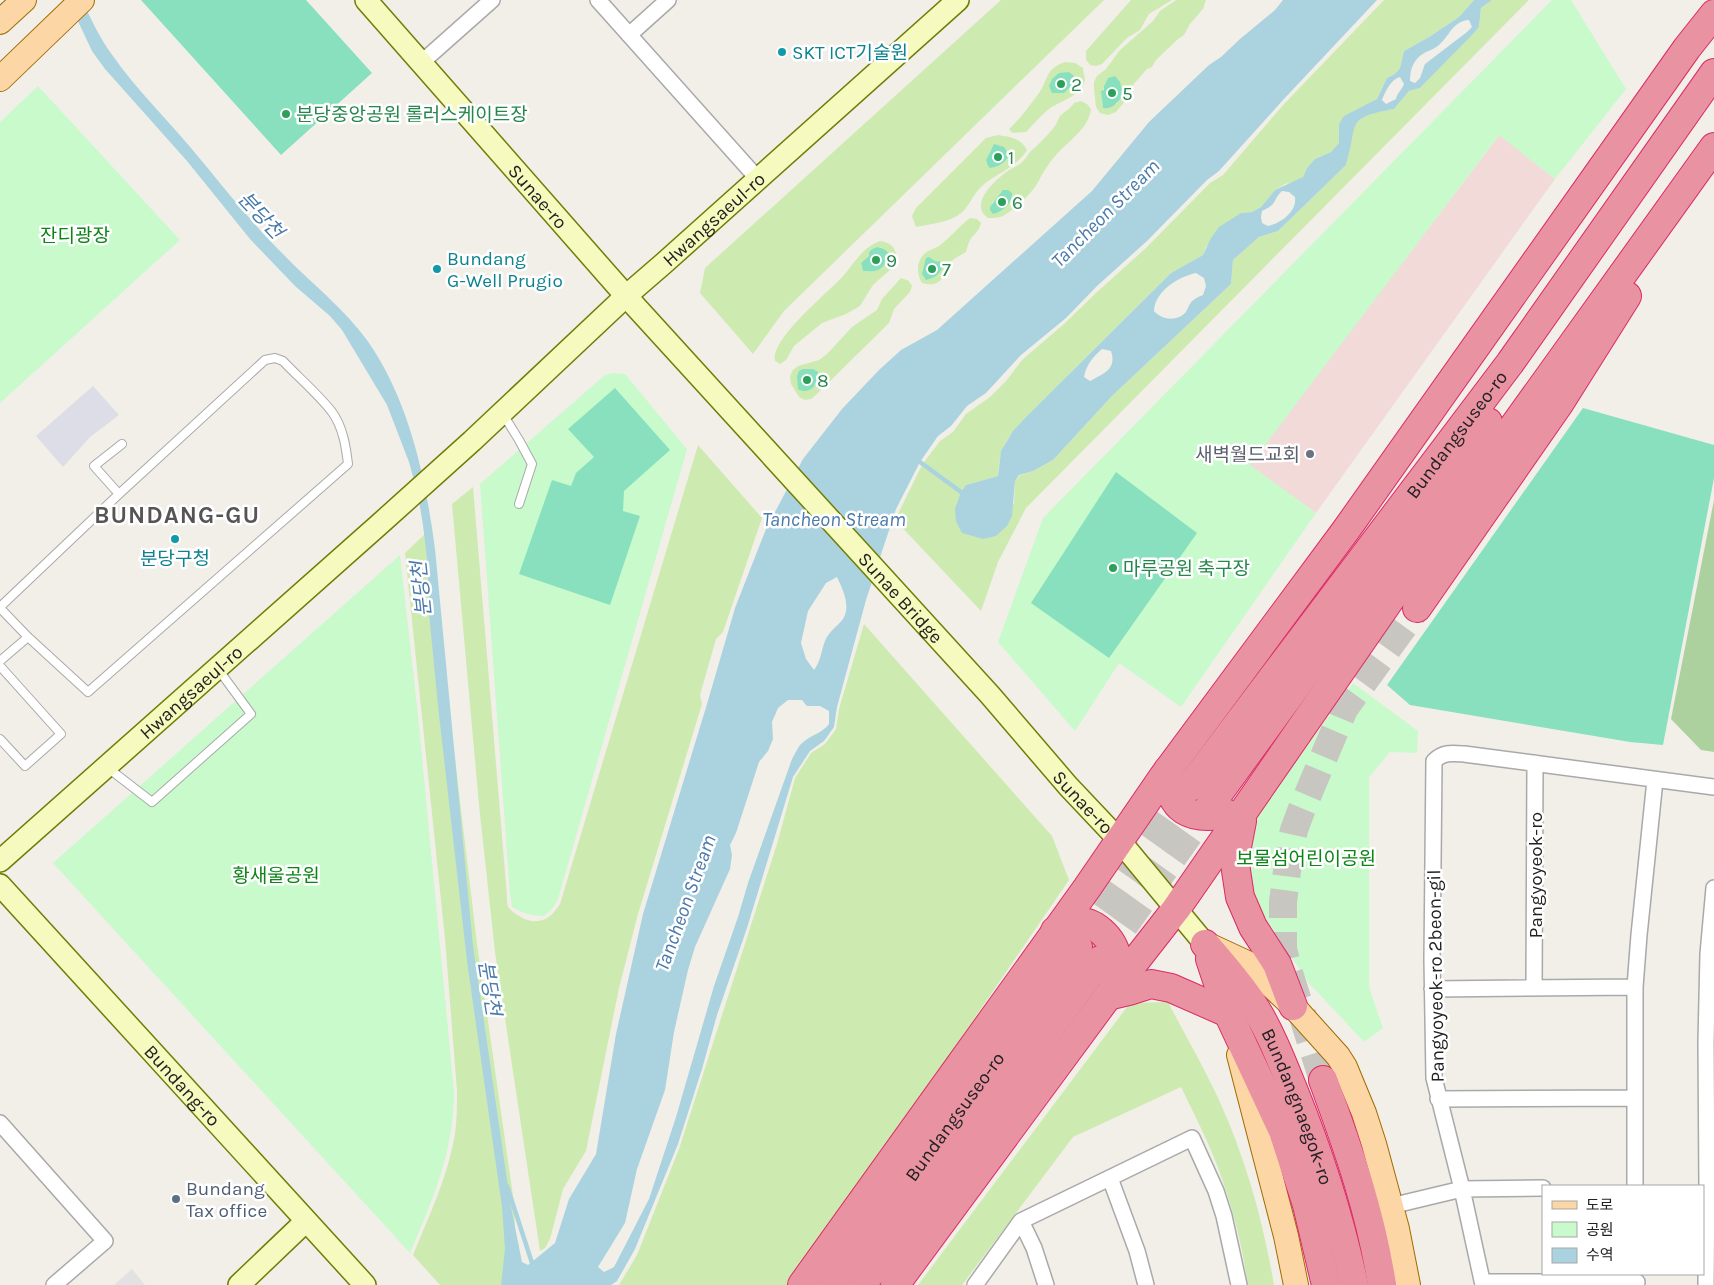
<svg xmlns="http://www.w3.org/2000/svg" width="1714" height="1285" font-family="Karla,'Noto Sans KR',sans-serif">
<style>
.commercial{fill:#f2dad9}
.grass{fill:#cdebb0;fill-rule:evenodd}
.forest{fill:#add19e}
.park{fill:#c8facc}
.pitch{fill:#88e0be}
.parking{fill:#e2e2e2}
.plaza{fill:#dddde8}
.water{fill:#aad3df;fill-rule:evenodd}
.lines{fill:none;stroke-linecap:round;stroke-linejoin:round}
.stream{stroke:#aad3df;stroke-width:4.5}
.highway-tunnel{stroke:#c8c6c1;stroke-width:28;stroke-dasharray:28 14;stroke-linecap:butt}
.lane-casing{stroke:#a9a9a9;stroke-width:10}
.street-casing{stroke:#a9a9a9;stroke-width:18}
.secondary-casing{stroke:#707d05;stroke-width:24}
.primary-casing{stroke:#a06b00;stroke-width:26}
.highway-casing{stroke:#dc2a67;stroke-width:30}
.lane{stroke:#fff;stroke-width:8}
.street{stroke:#fff;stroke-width:15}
.secondary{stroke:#f7fabf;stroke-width:21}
.primary{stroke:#fcd6a4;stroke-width:24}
.highway{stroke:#e892a2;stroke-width:28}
.culture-dot{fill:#0f9aa8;stroke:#fff;stroke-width:2}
.leisure-dot{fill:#2e9e5b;stroke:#fff;stroke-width:2}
.worship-dot{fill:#6b7280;stroke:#fff;stroke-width:2}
.service-dot{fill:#5c6f8a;stroke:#fff;stroke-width:2}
.labels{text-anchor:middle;stroke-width:5;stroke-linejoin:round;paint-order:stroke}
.culture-label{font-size:19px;fill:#0d838f;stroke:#fff;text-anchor:start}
.leisure-label{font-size:19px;fill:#27864d;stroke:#fff;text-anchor:start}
.street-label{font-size:19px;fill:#222;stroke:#fff}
.park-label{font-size:19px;fill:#0c8416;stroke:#fff}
.worship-label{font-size:19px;fill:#5b616d;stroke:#fff;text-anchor:end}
.service-label{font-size:19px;fill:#4e5e75;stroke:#fff;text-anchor:start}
.water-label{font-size:20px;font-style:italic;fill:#4a7aab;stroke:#fff}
.district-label{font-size:24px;font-weight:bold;letter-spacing:1px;fill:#555;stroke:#fff}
</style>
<rect width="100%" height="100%" fill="#f2efe9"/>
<path class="commercial" d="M1500,134L1555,179L1316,513L1249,465Z"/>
<path class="grass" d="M1001,0H1104L784,311L753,354L700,293L705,268Z
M1131,0H1172L1149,14L1140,30L1127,38L1102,64L1096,66L1090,65L1086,60V51Z
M1176,0H1206L1203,9L1190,24L1184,35L1178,39L1156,60L1152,67L1147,69L1132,86L1131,94L1116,112L1108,115L1100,113L1096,107L1094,89V82L1097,76L1106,69L1120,50L1153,21L1160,11ZM1108,78L1118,79L1123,94L1117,104L1102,105L1104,86Z
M1384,0H1474L1459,17L1429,37L1404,51L1400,68L1395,74L1387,78L1377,99L1367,105L1339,134V143L1331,152L1315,159L1307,168L1303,177L1298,181L1285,184L1275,190L1261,207L1252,212L1241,213L1206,247L1203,255L1171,273L1025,418C1006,439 1000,447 998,476L966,485L1014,504L1015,481L1020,475L1033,471L1053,460L1112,396L1231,284L1233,260L1259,237L1278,231L1346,165C1358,125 1343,117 1394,109L1409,91L1420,88L1479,27L1481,8L1492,0H1529L1026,508L998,562L981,611L895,520L922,465L940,441L953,432L966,414L990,397L1006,381L1022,360L1065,323L1097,292L1146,248L1210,183L1223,175L1284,104Z
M1065,62L1075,63L1083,68C1083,72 1085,77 1085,80C1082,96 1060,101 1049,109C1040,116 1034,124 1026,132L1012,133L1009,129C1021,118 1030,105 1039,93C1049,78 1045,69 1065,62Z
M1081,101L1087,104L1091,109C1088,130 1069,140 1056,155C1048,164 1043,173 1037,184C1032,193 1013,211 1003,216C998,218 994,218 988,218C969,205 993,182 1005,173C1011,168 1019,166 1024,160C1027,157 1028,154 1031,151C1039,144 1048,135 1055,126C1057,123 1058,119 1060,116C1065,111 1070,109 1074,103ZM998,198L1008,203L1001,211L992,203Z
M998,135C1011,137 1021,138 1027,150C1017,167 996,174 982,186C972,195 969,209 957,216C945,223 930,224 916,227L912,216L916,208L986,138ZM992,148L1007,159L1001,165L986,160Z
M970,218L977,219L981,223C979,230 977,232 972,237C969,241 967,247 966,252C962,255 955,257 952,261C943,273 944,289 922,283C915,271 917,258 928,251C932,249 936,248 939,246C950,238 958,227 970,218Z
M880,241C892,243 895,247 897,258L891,269L873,285L860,306L846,314L822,323L794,346L786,360L780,364L775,361C770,339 830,291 844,275C855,262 863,247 880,241ZM877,247L883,248L890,256C883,268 878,273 863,271L861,263L870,256L869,252L872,249Z
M901,278L909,281L912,286L910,292L894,309L889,323L818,393L811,399L805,400L799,397L791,384L790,376L793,370L798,366L819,360L827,354L852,327L877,310L882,299Z
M698,445L762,518L723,632L716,639L700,695L702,704L638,914L619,988L586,1151L563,1189L550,1239L545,1248L540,1251L495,952L479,805L452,504L473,487L507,896C507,900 507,906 509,908C511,911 516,914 519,916C537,927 550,920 560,904Z
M428,531L477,944L514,1203L516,1247L508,1285H440L413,1255C429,1216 448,1176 455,1134C457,1120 457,1105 457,1091L445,939L405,553Z
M864,624L1052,836L1069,880L840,1215L787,1285H619L637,1255L679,1149L777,844L795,778L811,753L825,744L836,729L839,709Z
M1168,1002C1185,1035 1204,1067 1219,1100C1246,1159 1263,1221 1274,1285H1248C1243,1254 1237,1224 1227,1194C1216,1157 1198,1122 1181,1087L1073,1137L962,1285H918L1130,1003Z"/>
<path class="forest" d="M1714,500V752L1701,750L1671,719Z"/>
<path class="park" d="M1552,0H1571L1626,89L1555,179L1499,135L1250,465L1316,513L1181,707L1119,663L1075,731L998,642L1043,518Z
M38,86L180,240L0,403V122Z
M613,373L625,374L687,449L558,899L552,909L544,916C531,916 523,913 512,907L510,894L480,484L605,375Z
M400,555L418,715L454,1092C454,1151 433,1200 410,1253L53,863Z
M1353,683L1418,731L1417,753L1390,752L1369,777V987L1383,1028L1364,1042L1309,983L1249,894L1245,881L1249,826Z"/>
<path class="pitch" d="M141,0H306L372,73L281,155Z
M1069,72L1074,76V83L1064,93H1052L1049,86L1052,79L1059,73Z
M1115,76L1120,82L1123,94C1119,102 1112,110 1103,108L1101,91L1104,90V86L1108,78Z
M994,144L1004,147L1009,155C1005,164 999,166 990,168L988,166L986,160Z
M1003,190H1008L1012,193C1013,202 1003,212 993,214L990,210V207Z
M877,247C884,248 887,250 890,256C882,269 880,273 863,271L861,263L869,256V252L872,249Z
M929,257L935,261L943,262C943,272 936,278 926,280L922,274L926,258Z
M803,369H813L818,372C819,384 810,396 798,389L797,376L799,371Z
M615,388L670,450L624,491L623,511L640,516L610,605L519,574L552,480L571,486L576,473L594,457L568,429Z
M1583,408L1714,445V478L1663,745L1630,742L1410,705L1387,685Z
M1116,472L1197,533L1109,658L1031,603Z"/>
<path class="parking" d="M132,1269L145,1285H114Z"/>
<path class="plaza" d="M93,386L119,415L90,437L63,467L36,436Z"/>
<path class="water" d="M68,0H82C91,19 100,39 113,56C136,89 165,117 191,148C222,185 251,223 285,256C315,287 350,313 373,349C411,408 426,481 435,549L473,946L511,1207L522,1262L528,1265L555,1243L569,1199L596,1154L616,1034L643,914L707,704L735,608L766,529L803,459L842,409L879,370L901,350L937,330L1092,191L1149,122L1209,65L1221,57L1240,39L1275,10L1283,0H1377L1283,100L1219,171L1207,180L1147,241L1097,286L1066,318L1021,355L986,393L967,406L951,426L938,436L920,462L896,509L866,600L837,707L834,727L824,741L810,751L793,777L747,928L717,1015L702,1069L678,1144L635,1249L617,1281L611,1285H501L505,1249L502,1207L467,961L438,706L428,603V567L423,525L418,495L409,462L387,405L342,330L330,316L295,286L250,239L187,161L105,69L92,51ZM837,577C843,590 851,606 843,619C837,627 829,631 825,641C821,651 821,661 814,670L806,659L801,643L808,611L826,583ZM788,700H802L807,706H820L829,711V724C822,734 809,735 800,745C797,749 795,754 792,759L748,883L738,917L714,986L676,1117L649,1199L614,1267L604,1272L598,1267L625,1223L637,1169L665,1090L674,1032L688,970L695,947L730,869L732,855L730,845L736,833L759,762L768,751L773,739L772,722L778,708Z
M1474,0H1492L1481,8L1479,27L1472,35L1420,88L1409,91L1394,109C1343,118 1359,124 1346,165L1278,231L1259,237L1233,260L1231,284L1112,396L1053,460L1033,471L1019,475L1015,481L1012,516L1007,526L996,536L983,539L962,533L956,521L955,509L961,492L966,485L998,476L1001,451L1013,431L1025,418L1171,273L1203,255L1211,238L1219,227L1241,213L1252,212L1261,207L1275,190L1303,177L1307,168L1315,159L1331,152L1339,143V124L1344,116L1377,99L1387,78L1395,74L1400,68L1404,51L1429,37L1459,17ZM1469,20L1472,27L1467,32L1425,64L1420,78L1415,83L1410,81C1410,68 1414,58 1426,52C1431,50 1436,48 1440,44C1450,35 1453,21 1469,20ZM1400,77L1404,84C1402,90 1397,93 1396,99L1386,104L1382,100C1385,92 1391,79 1400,77ZM1282,191L1289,192L1295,197C1297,212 1281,223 1268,226L1262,223L1261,217L1262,211C1279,203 1272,200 1282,191ZM1196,273L1204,278L1206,286L1203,295C1198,297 1193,299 1190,304C1189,305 1187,310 1186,312C1177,322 1162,320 1154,311C1155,291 1178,277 1196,273ZM1102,349L1111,351C1117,369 1104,373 1090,381L1084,377C1086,365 1093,357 1102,349Z"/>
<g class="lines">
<path class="stream" d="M920,462L961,492
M507,1186L533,1266"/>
<path class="highway-tunnel" d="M1079,945L1190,787
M1100,960L1210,805
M1323,1080L1289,973L1283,949V902L1290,848L1294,830L1301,811L1344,709L1417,608"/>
<g class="lane-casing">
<path id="lane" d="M503,414L519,440L532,464L519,504
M119,494L94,466L122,444
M0,607L119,494L265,360L275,358L283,361C298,377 319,395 332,412C343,427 346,447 348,464L88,692L28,637L0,608
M0,661L28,637
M0,666L61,734L25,766L0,739
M108,768L152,802L251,714L218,669"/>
</g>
<g class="street-casing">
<path id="street" d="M598,0L758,179
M629,35L668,0
M421,63L492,0
M1534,988L1535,763
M1432,989L1635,987
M1438,1099L1634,1098
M0,1123L105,1241L54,1285
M1110,1178L1137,1251L1146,1285
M1635,1186V987L1639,935L1655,780
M1391,1206L1462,1189L1543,1188
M1021,1221L1034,1248L1046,1285
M1483,1282H1637
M975,1285L1021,1221L1192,1138L1216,1191L1224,1216L1239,1285
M1483,1285L1462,1189L1434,1078L1432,960L1434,761C1443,752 1451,753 1464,754L1714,787
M1706,1285L1707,1187L1706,1043L1708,954L1714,888"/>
</g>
<g class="secondary-casing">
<g id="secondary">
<path id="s1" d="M366,0L626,296L990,695L1068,786L1119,840L1205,944"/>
<path id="s2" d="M0,861L382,522L472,441L626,296L663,264L958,0"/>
<path id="s3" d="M0,885L365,1285"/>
<path d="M239,1285L306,1221"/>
</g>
</g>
<g class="primary-casing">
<path id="primary" d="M0,22L24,0
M0,79L82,0
M1206,944L1247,963L1293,1006L1338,1056L1345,1067L1364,1113L1374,1144L1397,1229L1408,1285
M1239,1055L1286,1236L1296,1285"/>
</g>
<g class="highway-casing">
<g id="highway">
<path d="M1417,608L1559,404L1627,296"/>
<path d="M1168,770C1168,811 1190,821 1228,814"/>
<path id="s4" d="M1190,787L1510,363L1714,73"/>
<path d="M1210,805L1488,422"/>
<path d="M1242,821L1236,852L1235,864L1240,897L1253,927L1277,964L1293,1006"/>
<path d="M1055,931C1062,927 1070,923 1078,922C1097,921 1116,942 1117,961C1118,967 1114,974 1113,980"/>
<path id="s5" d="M1205,944C1222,964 1240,984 1254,1006C1270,1031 1282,1062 1293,1089C1319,1153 1340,1218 1354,1285"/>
<path d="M1210,959L1228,1013L1283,1131L1307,1205L1326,1285"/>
<path d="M1108,996L1129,991L1151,984L1171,988L1228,1013"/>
<path d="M1323,1080C1348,1147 1371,1214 1382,1285"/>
<path d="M802,1285L1087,888L1163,777L1346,530L1687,48L1714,14"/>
<path id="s6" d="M831,1285L1078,947"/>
<path d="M862,1285L1100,960"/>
<path d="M895,1285L1108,996L1176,909L1412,568L1714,147"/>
</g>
</g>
<use href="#lane" class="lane"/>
<use href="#street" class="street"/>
<use href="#secondary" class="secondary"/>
<use href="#primary" class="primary"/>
<use href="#highway" class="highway"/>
</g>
<g class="culture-dot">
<circle cx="782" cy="52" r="5"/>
<circle cx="437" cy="269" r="5"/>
<circle cx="175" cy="539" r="5"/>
</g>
<g class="leisure-dot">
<circle cx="1061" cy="84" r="5"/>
<circle cx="1112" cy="93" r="5"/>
<circle cx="286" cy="114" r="5"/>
<circle cx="998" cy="157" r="5"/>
<circle cx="1002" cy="202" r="5"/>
<circle cx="876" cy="260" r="5"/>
<circle cx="932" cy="269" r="5"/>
<circle cx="807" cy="380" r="5"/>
<circle cx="1113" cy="568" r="5"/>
</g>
<circle class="worship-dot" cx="1310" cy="454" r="5"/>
<circle class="service-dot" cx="176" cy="1199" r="5"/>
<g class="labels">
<g class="culture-label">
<text x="792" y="59">SKT ICT기술원</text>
<text x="447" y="265">Bundang<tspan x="447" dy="22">G-Well Prugio</tspan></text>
<text x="175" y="565" text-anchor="middle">분당구청</text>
</g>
<g class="leisure-label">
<text x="1071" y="91">2</text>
<text x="1122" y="100">5</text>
<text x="296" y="121">분당중앙공원 롤러스케이트장</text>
<text x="1008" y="164">1</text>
<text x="1012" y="209">6</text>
<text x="886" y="267">9</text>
<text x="942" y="276">7</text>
<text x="817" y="387">8</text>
<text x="1123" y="575">마루공원 축구장</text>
</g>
<g class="street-label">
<text dy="7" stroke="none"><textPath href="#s1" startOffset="261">Sunae-ro</textPath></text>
<text dy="7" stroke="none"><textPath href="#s2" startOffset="960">Hwangsaeul-ro</textPath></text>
<text dy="7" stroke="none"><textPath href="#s4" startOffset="442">Bundangsuseo-ro</textPath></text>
<text dy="7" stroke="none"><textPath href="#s1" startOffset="802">Sunae Bridge</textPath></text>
<text dy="7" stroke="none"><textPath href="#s2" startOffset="255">Hwangsaeul-ro</textPath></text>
<text dy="7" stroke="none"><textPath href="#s1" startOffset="1076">Sunae-ro</textPath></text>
<text transform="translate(1535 875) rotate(-90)" y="7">Pangyoyeok-ro</text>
<text transform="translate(1435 976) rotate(-91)" y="7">Pangyoyeok-ro 2beon-gil</text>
<text dy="7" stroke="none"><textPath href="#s3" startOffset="271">Bundang-ro</textPath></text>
<text dy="7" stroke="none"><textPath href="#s5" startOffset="189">Bundangnaegok-ro</textPath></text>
<text dy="7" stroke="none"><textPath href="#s6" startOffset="209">Bundangsuseo-ro</textPath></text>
</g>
<g class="park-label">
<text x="75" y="242">잔디광장</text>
<text x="1306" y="865">보물섬어린이공원</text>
<text x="276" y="882">황새울공원</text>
</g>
<g class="worship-label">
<text x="1300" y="461">새벽월드교회</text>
</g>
<g class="service-label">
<text x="186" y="1195">Bundang<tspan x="186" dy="22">Tax office</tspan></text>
</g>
<g class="water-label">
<text transform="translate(1105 213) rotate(-45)" y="7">Tancheon Stream</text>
<text transform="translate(261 215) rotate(47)" y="7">분당천</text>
<text x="834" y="526">Tancheon Stream</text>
<text transform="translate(421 589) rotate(-96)" y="7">분당천</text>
<text transform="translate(685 903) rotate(-70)" y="7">Tancheon Stream</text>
<text transform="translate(490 988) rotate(81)" y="7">분당천</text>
</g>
<g class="district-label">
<text x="177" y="523">BUNDANG-GU</text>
</g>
</g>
<rect x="1542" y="1185" width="162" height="90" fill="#ffffff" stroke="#a7a7a7"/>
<rect x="1552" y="1201" width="25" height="8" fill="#fcd6a4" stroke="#a7a7a7"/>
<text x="1586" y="1210" font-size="15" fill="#222222">도로</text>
<rect x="1552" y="1222" width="25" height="15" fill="#c8facc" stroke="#a7a7a7"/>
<text x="1586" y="1235" font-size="15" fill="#222222">공원</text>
<rect x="1552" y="1248" width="25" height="15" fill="#aad3df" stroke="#a7a7a7"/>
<text x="1586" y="1260" font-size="15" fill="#222222">수역</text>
</svg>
